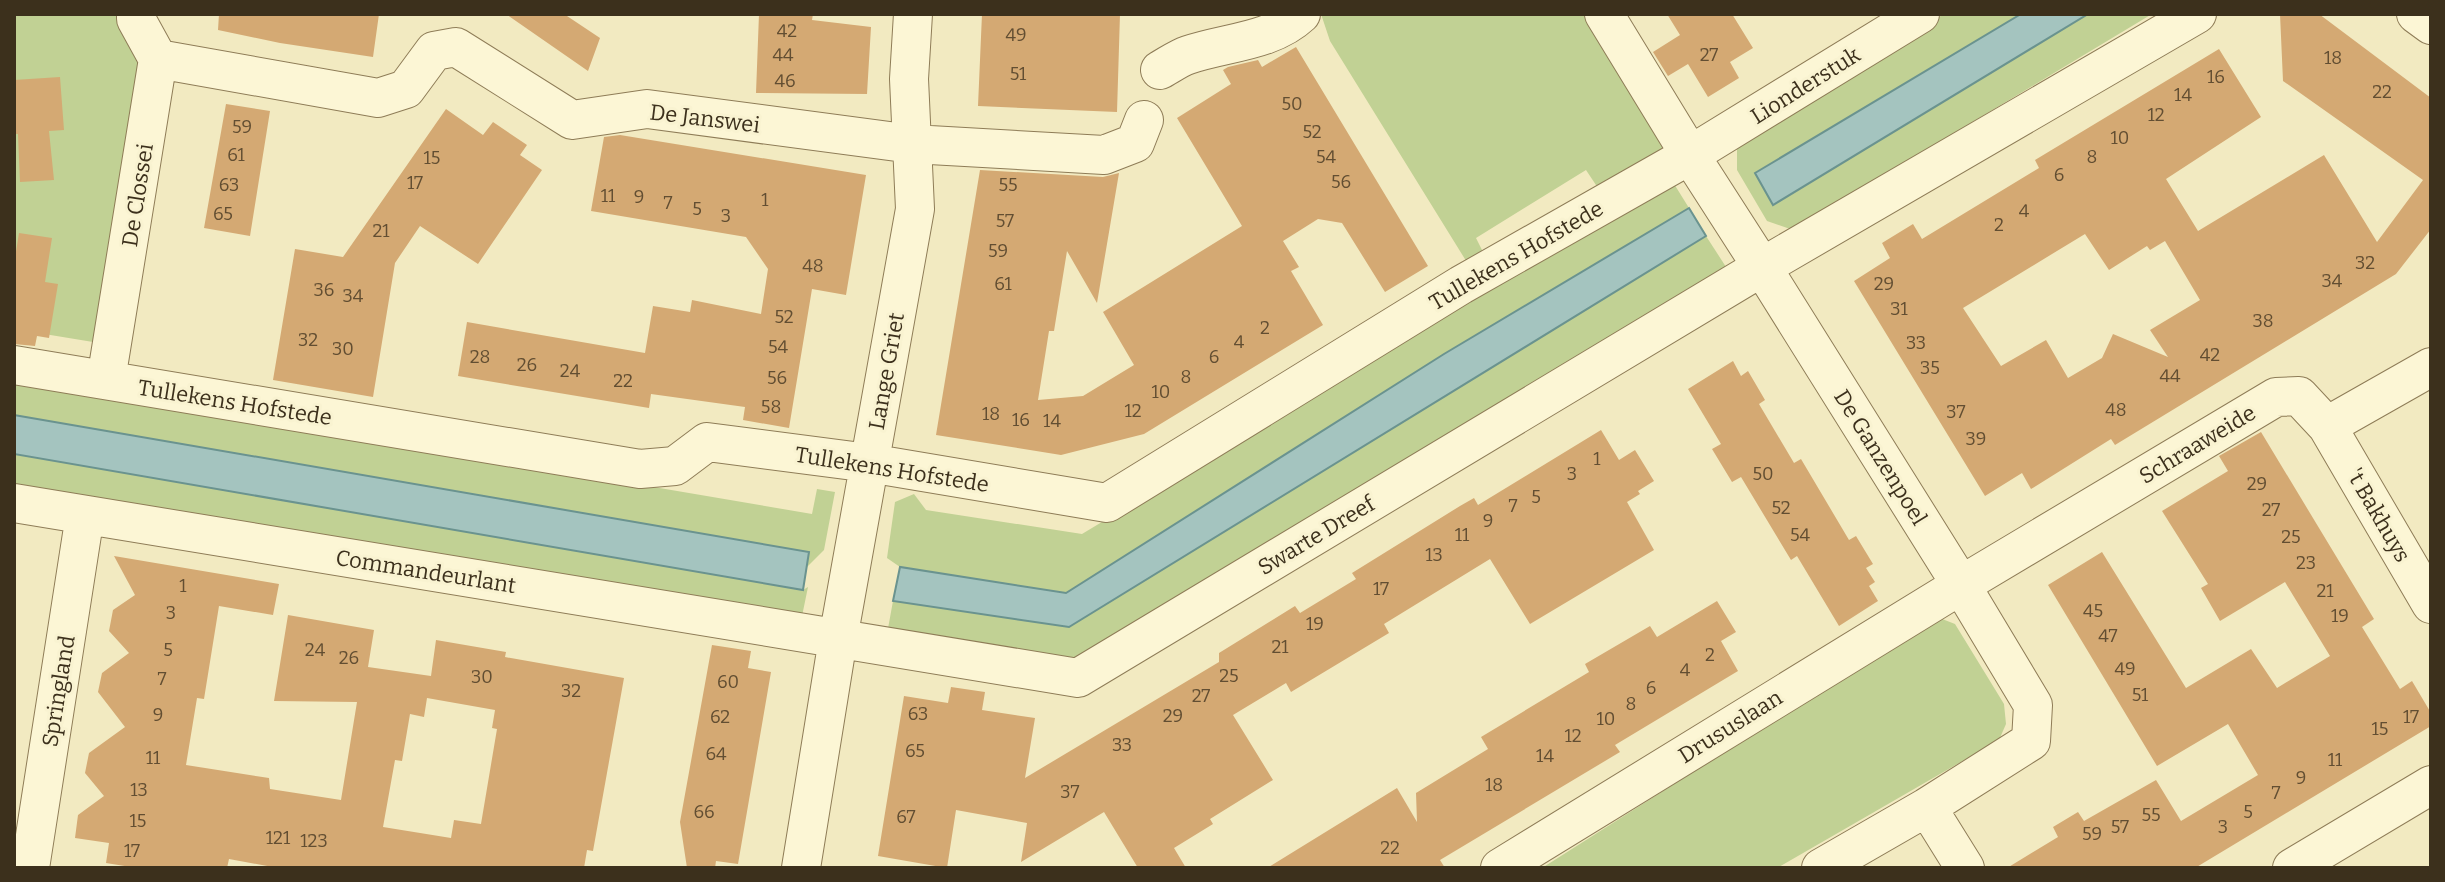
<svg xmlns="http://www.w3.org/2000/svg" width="2445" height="882" font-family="Bitter,serif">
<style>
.green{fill:#c1d194}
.water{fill:#a4c4bf;stroke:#6a938f;stroke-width:2}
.building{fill:#d4a973;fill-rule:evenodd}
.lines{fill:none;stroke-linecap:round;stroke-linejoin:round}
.street-casing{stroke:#8e7c57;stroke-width:40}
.street{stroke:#fcf6d5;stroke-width:38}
.labels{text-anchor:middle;stroke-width:6;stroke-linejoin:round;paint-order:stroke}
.number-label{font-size:18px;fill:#624e32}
.street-label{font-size:22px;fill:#3c301c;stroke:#f9f3d1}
</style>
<rect width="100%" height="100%" fill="#f2eac1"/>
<path class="green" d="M14,14H122L139,63L93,342L14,329Z
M1321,14H1585L1663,138L1667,152L1602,194L1586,170L1476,238L1484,254L1468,264L1330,41Z
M1944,14H2021L1756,172L1773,204L2088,14H2152L1793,230L1767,221L1737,170V139Z
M1671,179L1689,208L1444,354L1066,593L900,567L887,558L895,502L914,494L926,510L1082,534Z
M1706,236L1728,270L1083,662L887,634L893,601L1069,627Z
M14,378L812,514L817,489L835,492L824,550L807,567L809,552L14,415Z
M14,454L803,590L808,587L801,621L14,486Z
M1937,617L1955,624L2004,704L2006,724L1999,740L1777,868H1542Z"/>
<path class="water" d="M2021,14H2088L1773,205L1755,173Z
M1689,208L1706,236L1069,627L893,601L900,567L1066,593L1444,354Z
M14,415L809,552L803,590L14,454Z"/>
<path class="building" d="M219,14H379L373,57L280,43L218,30Z
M506,14H564L600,38L588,71Z
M759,14H813L812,20L871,27L867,94L756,93Z
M982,14H1120L1117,112L978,106Z
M1667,14H1732L1753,48L1730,62L1739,78L1708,97L1688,64L1668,76L1653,52L1680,35Z
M2280,14H2319L2431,98V229L2396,274L2115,445L2111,439L2031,489L2022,473L1985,496L1854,281L1890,258L1882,243L1913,224L1922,239L2039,168L2035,160L2219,49L2261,117L2166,179L2198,231L2324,155L2377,242L2423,180L2283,81ZM2085,234L2109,270L2147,246L2150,250L2165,241L2200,300L2150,330L2168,357L2113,334L2102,358L2068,378L2046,340L2001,366L1963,308Z
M1296,47L1428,266L1385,292L1342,223L1318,219L1283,241L1299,267L1291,271L1323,325L1144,434L1061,455L936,435L980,170L1103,177L1119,173L1097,303L1067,251L1054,331H1049L1038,400L1083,396L1134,365L1103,312L1242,226L1177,118L1231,84L1223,70L1228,67L1258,60L1262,67Z
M60,77L64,130L49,131L54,180L20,182L18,134H14V80Z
M226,104L270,111L250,236L204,228Z
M446,109L483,135L493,122L527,145L520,155L542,170L478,264L420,226L395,263L373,397L273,380L295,249L343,257Z
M620,135L866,175L846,295L812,289L789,428L743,420L745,407L651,394L649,408L458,376L467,322L645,353L653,306L690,312L692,300L761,314L768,269L746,237L591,211L604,137Z
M19,233L52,238L45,282L58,284L49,338L37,336L35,346L14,344V264Z
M1733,361L1741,376L1748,371L1765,400L1759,404L1794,463L1801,459L1849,540L1856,536L1873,564L1866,568L1875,582L1869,586L1878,601L1839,626L1797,556L1791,560L1741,477L1732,482L1712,449L1721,444L1688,389Z
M1601,430L1619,460L1635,450L1654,481L1638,491L1640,494L1627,502L1654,550L1530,624L1490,559L1384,624L1389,633L1291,692L1286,683L1233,715L1273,780L1210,819L1213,824L1174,848L1186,868H1138L1104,812L1021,862L1027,823L956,810L947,868L878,856L904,696L948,703L951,687L985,692L982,710L1035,718L1025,778L1219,662V653L1295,606L1300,613L1356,579L1352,573L1460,506L1474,498L1478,505Z
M2261,432L2374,619L2362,627L2400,689L2412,681L2431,713V726L2195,868H2007L2058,837L2053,827L2078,812L2084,821L2156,780L2181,821L2258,775L2228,724L2157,766L2048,585L2102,552L2186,688L2251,649L2277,688L2330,656L2285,582L2220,621L2201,588L2208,584L2162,511L2228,471L2219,456Z
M114,556L279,584L273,615L219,606L204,699L197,698L186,765L269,778L270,789L341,800L357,702L274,701L288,615L374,630L368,667L431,676L436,640L506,652L505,657L624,678L593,851L587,850L584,868H278L229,859L227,868H137L106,863L109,843L75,838L78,815L104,796L85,773L89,753L125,727L98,692L102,673L129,653L109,631L113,610L135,595ZM427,698L495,710L492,728L497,729L481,824L454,820L451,838L383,827L395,760L402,761L410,714L424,717Z
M1717,601L1736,632L1721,641L1738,671L1615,745L1620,752L1440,860L1445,868H1267L1397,788L1417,822L1416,793L1488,749L1481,737L1589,672L1585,664L1650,626L1657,637Z
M712,645L751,651L748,668L771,672L738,864L716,861L715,868H687L680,822Z"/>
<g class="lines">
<g class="street-casing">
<path id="street" d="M1604,14L1690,155L1762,267L1961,585L2033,705L2031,741L1927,807L1965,868
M2416,14L2431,25
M158,59L378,98L406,89L434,51L456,47L572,120L647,109L912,144L1104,155L1135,143L1144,120
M1160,70C1169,65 1179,58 1188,55C1226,42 1271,42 1301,14
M14,365L640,469L675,466L707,442L869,463L1107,503L1461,285L1690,155L1920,14
M106,380L158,59L136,19V14
M2327,426L2431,604
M14,503L1078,678L1762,267L2197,14
M30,868L85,515
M801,868L838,639L915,209L909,79L913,14
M1500,868L1961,585L2276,397L2299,396L2327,426L2431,367
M1821,868L1927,807
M2292,868L2431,785"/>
</g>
<use href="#street" class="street"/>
</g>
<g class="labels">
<g class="number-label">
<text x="787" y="37">42</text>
<text x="1016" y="41">49</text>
<text x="783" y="61">44</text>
<text x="1709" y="61">27</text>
<text x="2333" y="64">18</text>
<text x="1018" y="80">51</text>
<text x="2216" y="83">16</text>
<text x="785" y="87">46</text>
<text x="2382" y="98">22</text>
<text x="2183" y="101">14</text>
<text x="1292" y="110">50</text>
<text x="2156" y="121">12</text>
<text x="242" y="133">59</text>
<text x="1312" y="138">52</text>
<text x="2120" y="144">10</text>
<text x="236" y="161">61</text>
<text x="1326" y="163">54</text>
<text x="2092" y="163">8</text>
<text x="432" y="164">15</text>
<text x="2059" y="181">6</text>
<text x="1341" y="188">56</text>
<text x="415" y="189">17</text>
<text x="229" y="191">63</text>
<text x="1008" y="191">55</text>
<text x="608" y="202">11</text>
<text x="639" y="203">9</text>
<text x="765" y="206">1</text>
<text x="668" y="209">7</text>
<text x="697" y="215">5</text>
<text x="2024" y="217">4</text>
<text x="223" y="220">65</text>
<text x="726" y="222">3</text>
<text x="1005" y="227">57</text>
<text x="1999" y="231">2</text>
<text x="381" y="237">21</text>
<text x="998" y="257">59</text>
<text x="2365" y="269">32</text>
<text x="813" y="272">48</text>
<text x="2332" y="287">34</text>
<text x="1003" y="290">61</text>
<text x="1884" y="290">29</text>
<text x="324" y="296">36</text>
<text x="353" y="302">34</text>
<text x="1899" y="315">31</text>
<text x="784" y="323">52</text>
<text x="2263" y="327">38</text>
<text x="1265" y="334">2</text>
<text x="308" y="346">32</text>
<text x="1239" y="348">4</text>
<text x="1916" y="349">33</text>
<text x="778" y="353">54</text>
<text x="343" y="355">30</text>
<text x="2210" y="361">42</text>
<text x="480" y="363">28</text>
<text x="1214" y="363">6</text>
<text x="527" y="371">26</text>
<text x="1930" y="374">35</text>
<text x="570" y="377">24</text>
<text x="2170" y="382">44</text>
<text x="1186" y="383">8</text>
<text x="777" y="384">56</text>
<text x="623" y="387">22</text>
<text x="1161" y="398">10</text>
<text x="771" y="413">58</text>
<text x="2116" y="416">48</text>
<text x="1133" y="417">12</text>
<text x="1956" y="418">37</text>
<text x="991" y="420">18</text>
<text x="1021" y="426">16</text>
<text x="1052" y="427">14</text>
<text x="1976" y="445">39</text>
<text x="1597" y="465">1</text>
<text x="1572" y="480">3</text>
<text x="1763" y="480">50</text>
<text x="2257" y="490">29</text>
<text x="1536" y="503">5</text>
<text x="1513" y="512">7</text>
<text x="1781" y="514">52</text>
<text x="2271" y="516">27</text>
<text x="1488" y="527">9</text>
<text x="1462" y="541">11</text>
<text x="1800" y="541">54</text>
<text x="2291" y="543">25</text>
<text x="1434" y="561">13</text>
<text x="2306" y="569">23</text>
<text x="183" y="592">1</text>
<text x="1381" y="595">17</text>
<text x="2325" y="597">21</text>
<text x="2093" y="617">45</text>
<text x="171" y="619">3</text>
<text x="2340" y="622">19</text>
<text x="1315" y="630">19</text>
<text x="2108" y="642">47</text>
<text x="1280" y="653">21</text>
<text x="168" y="656">5</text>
<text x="315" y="656">24</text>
<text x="1710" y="661">2</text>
<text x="349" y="664">26</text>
<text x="2125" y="675">49</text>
<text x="1685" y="676">4</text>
<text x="1229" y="682">25</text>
<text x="482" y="683">30</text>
<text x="162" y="685">7</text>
<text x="728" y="688">60</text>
<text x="1651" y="694">6</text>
<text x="571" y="697">32</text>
<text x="2140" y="701">51</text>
<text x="1201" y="702">27</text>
<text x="1631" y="710">8</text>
<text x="918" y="720">63</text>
<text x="158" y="721">9</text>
<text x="1173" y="722">29</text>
<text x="720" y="723">62</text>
<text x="2411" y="723">17</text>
<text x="1606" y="725">10</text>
<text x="2380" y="735">15</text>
<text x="1573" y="742">12</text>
<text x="1122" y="751">33</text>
<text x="915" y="757">65</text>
<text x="716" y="760">64</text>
<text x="1545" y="762">14</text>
<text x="153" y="764">11</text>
<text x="2335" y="766">11</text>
<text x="2301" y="784">9</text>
<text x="1494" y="791">18</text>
<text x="139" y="796">13</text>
<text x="1070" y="798">37</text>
<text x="2276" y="799">7</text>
<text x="704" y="818">66</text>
<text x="2248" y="818">5</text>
<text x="2151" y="821">55</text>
<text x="906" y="823">67</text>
<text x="138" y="827">15</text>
<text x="2120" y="833">57</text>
<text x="2223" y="833">3</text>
<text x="2092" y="840">59</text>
<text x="278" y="844">121</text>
<text x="314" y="847">123</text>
<text x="1390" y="854">22</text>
<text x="132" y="857">17</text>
</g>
<g class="street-label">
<text transform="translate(1805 85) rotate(-32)" y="8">Lionderstuk</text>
<text transform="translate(705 118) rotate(7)" y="8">De Janswei</text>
<text transform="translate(137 195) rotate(-81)" y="8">De Clossei</text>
<text transform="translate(1516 255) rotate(-30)" y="8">Tullekens Hofstede</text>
<text transform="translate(886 371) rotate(-80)" y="8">Lange Griet</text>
<text transform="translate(235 402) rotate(9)" y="8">Tullekens Hofstede</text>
<text transform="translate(2197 444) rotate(-31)" y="8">Schraaweide</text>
<text transform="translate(1881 457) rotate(58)" y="8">De Ganzenpoel</text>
<text transform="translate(892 469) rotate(9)" y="8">Tullekens Hofstede</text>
<text transform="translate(2379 515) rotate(60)" y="8">'t Bakhuys</text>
<text transform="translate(1316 535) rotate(-31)" y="8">Swarte Dreef</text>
<text transform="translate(426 571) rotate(9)" y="8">Commandeurlant</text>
<text transform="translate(58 691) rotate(-81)" y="8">Springland</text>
<text transform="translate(1730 726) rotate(-32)" y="8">Drususlaan</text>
</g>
</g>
<rect width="2445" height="882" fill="none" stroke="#3c301c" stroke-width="32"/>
</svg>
